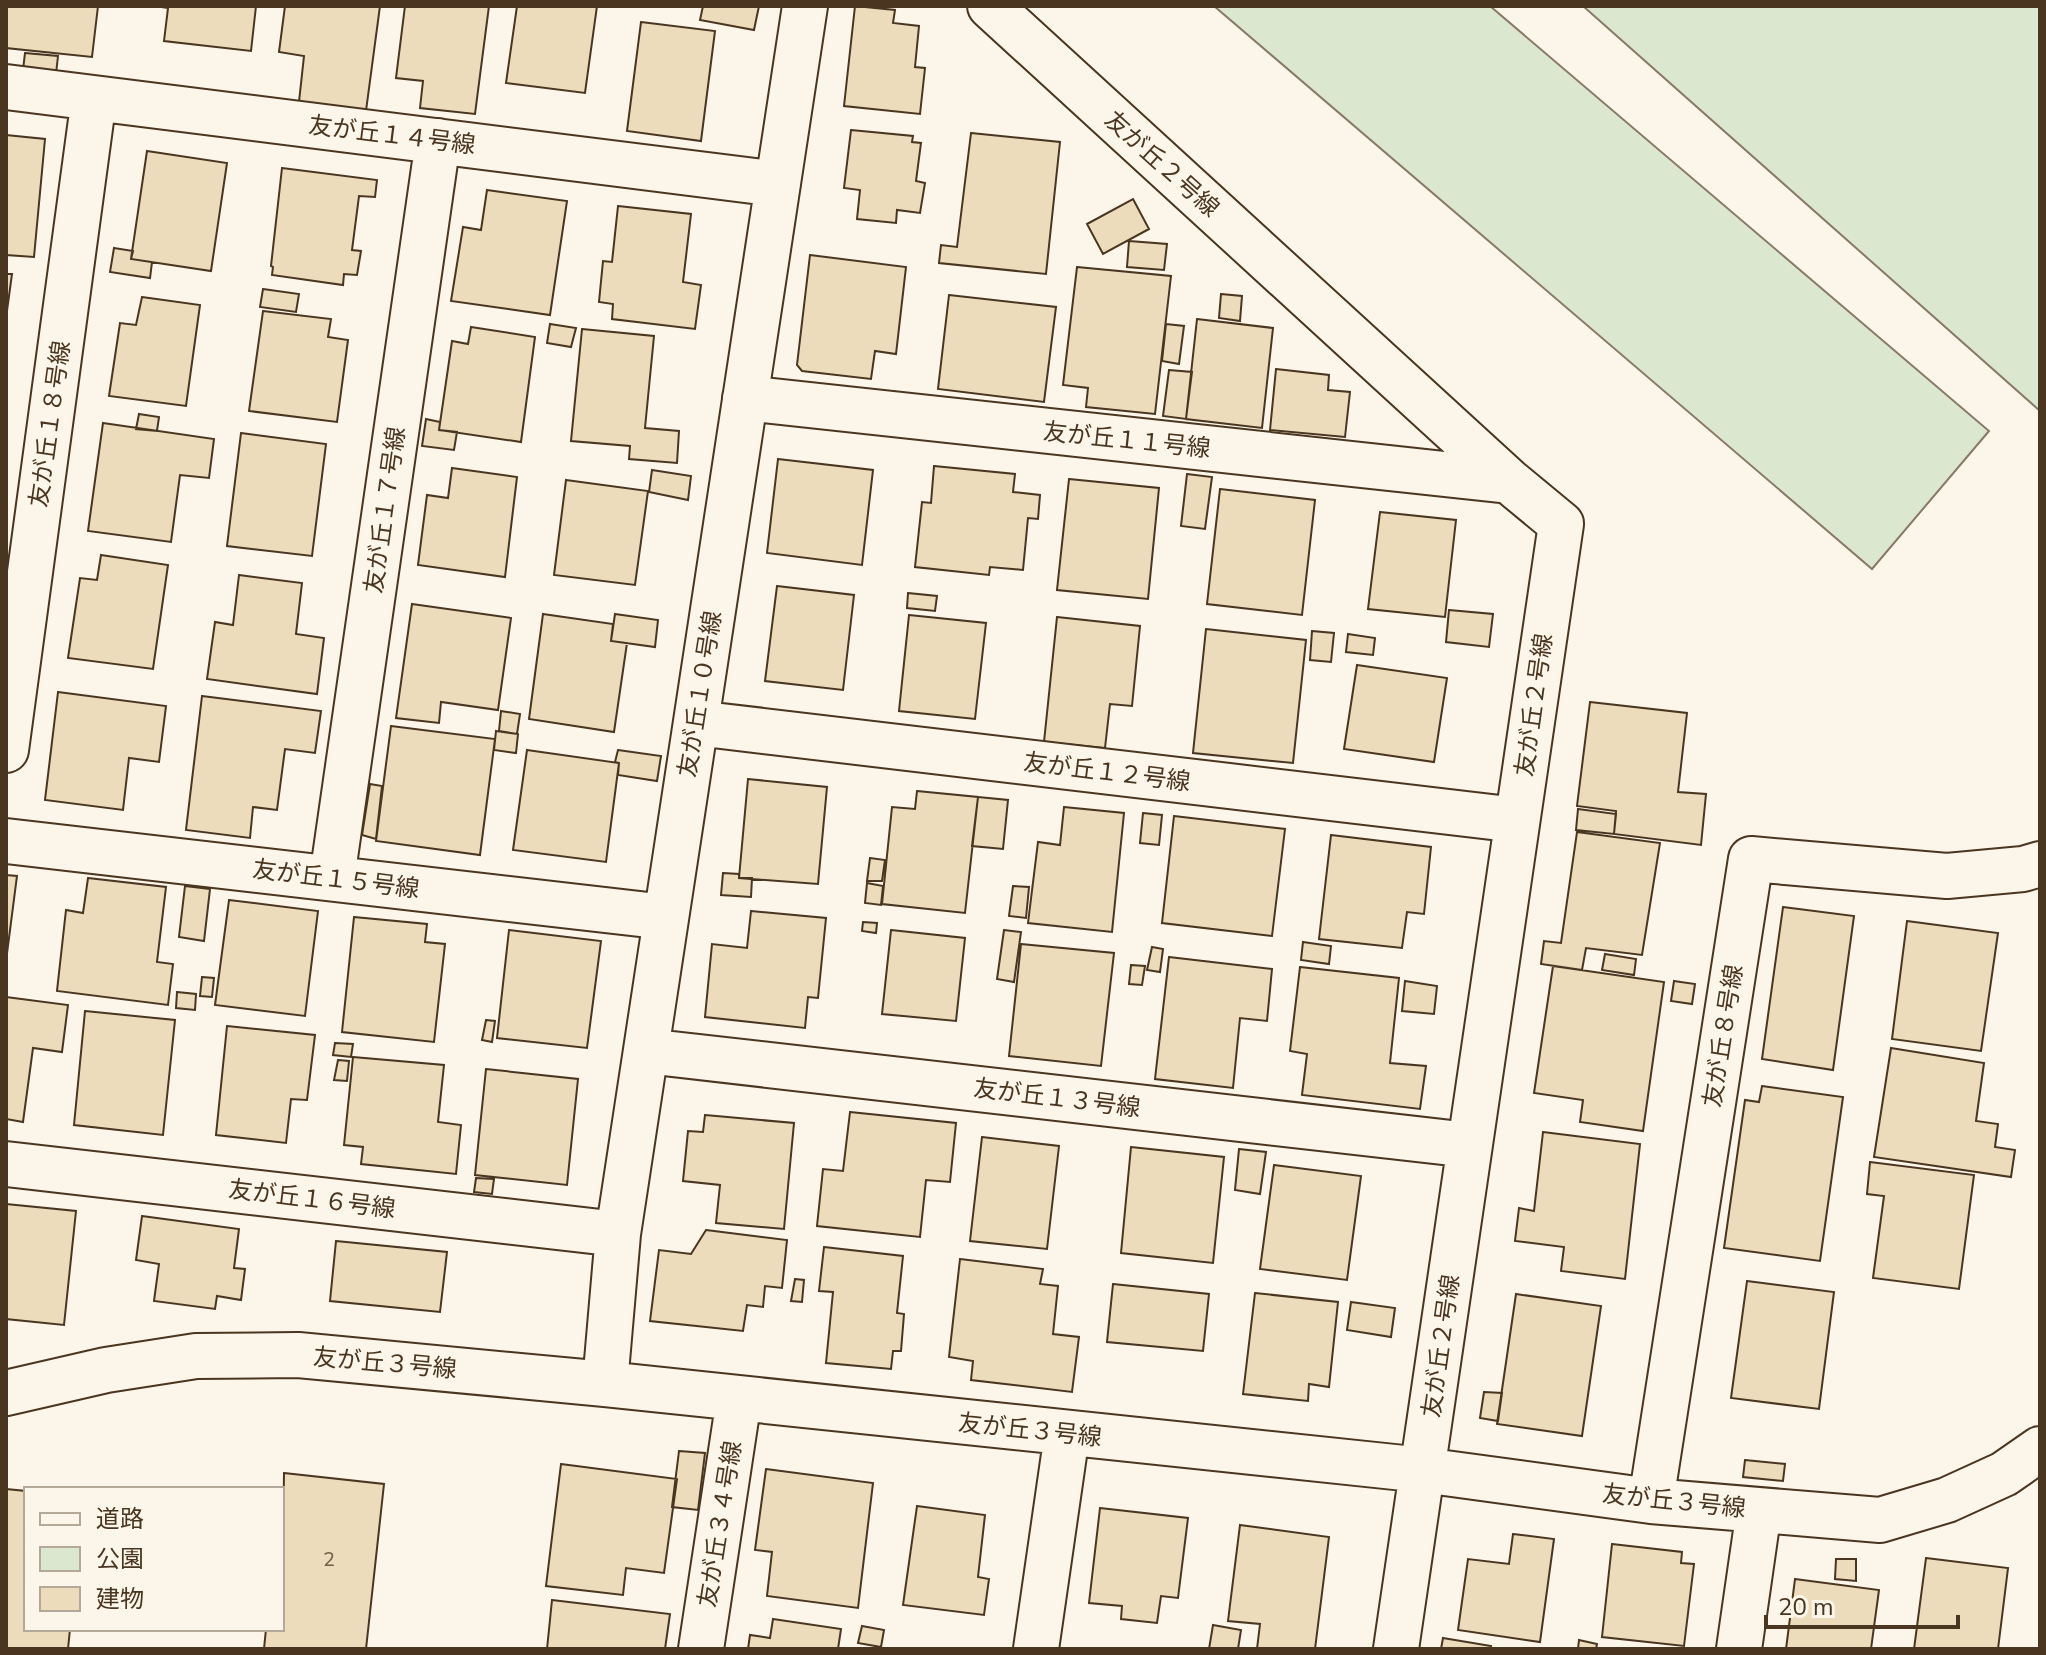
<svg xmlns="http://www.w3.org/2000/svg" width="2046" height="1655" font-family="'Nunito Sans','Noto Sans JP',sans-serif">
<style>
.green{fill:#dce7d0;stroke:#887966;stroke-width:2}
.building{fill:#ecdcbc;stroke:#4a3520;stroke-width:2}
.lines{fill:none;stroke-linecap:round;stroke-linejoin:round}
.minor-casing{stroke:#4a3520;stroke-width:48}
.minor{stroke:#fbf6e9;stroke-width:44}
.labels{text-anchor:middle;stroke-width:6;stroke-linejoin:round;paint-order:stroke}
.number-label{font-size:20px;fill:#725f47}
.street-label{font-size:24px;fill:#4a3520;stroke:#fbf6e9}
</style>
<rect width="100%" height="100%" fill="#fbf6e9"/>
<path class="green" d="M1214,6H1490L1989,431L1872,569Z
M1583,6H2040V411Z"/>
<path class="building" d="M6,6H98L92,57L6,48Z
M155,6H256L251,51L164,41L168,8Z
M285,6H380L366,111L299,102L304,56L279,52Z
M405,6H489L475,114L420,108L423,81L396,78Z
M517,6H597L585,93L506,83Z
M703,6H759L754,30L700,20Z
M855,6L895,10L893,23L919,26L915,67L925,68L920,114L844,106Z
M641,22L715,31L701,141L627,131Z
M25,53L58,56L56,74L23,70Z
M851,130L913,136L912,142L921,143L916,181L925,183L920,213L897,210L896,223L857,219L860,190L844,188Z
M971,133L1060,142L1046,274L939,263L941,245L957,247Z
M6,135L45,139L34,257L6,255Z
M147,151L227,163L211,271L131,259Z
M282,168L377,180L375,197L359,196L352,250L361,251L357,275L344,274L343,285L272,275L273,267L271,266Z
M487,190L567,201L550,315L451,301L463,227L481,230Z
M1133,199L1149,229L1103,254L1087,224Z
M618,206L691,214L683,282L701,285L695,329L612,319L613,304L599,302L603,261L612,262Z
M1129,241L1167,244L1164,270L1127,267Z
M114,248L133,251L131,259L152,262L150,278L110,272Z
M810,255L906,267L896,354L875,351L871,379L802,371L797,365Z
M1077,267L1171,276L1155,414L1086,407L1088,388L1063,385Z
M6,274H12L6,318Z
M263,289L299,294L296,312L260,307Z
M1221,294L1242,296L1240,321L1219,318Z
M949,295L1056,307L1044,402L938,389Z
M142,297L200,305L186,406L109,396L120,323L136,325Z
M263,311L331,319L328,337L348,340L337,422L249,411Z
M1197,319L1273,328L1262,428L1186,419Z
M550,324L576,328L571,347L547,343Z
M1166,324L1184,326L1179,364L1162,361Z
M471,327L535,337L521,442L439,430L452,341L468,344Z
M582,329L654,336L645,428L679,431L677,463L629,459L630,446L571,441Z
M1276,369L1329,375L1328,390L1350,392L1345,437L1270,430Z
M1169,370L1192,372L1186,419L1163,416Z
M139,414L159,417L157,431L136,429Z
M426,419L440,422L439,430L457,432L454,450L422,446Z
M103,423L214,439L209,478L180,475L171,542L88,531Z
M241,433L326,444L312,556L227,546Z
M778,459L873,470L862,565L767,553Z
M934,466L1015,474L1013,492L1040,495L1038,519L1028,518L1023,570L990,567L989,575L915,567L922,502L931,503Z
M452,468L517,477L505,577L418,565L427,495L448,498Z
M652,470L691,476L688,500L649,492Z
M1187,474L1212,477L1205,529L1181,526Z
M1069,479L1159,488L1148,599L1057,590Z
M566,480L648,491L635,585L554,575Z
M1220,489L1315,500L1302,615L1207,604Z
M1380,512L1456,520L1445,617L1368,609Z
M101,555L168,565L153,669L68,658L80,578L97,580Z
M239,575L302,583L296,634L324,638L317,694L207,679L215,622L233,625Z
M777,586L854,595L843,690L765,681Z
M908,593L937,596L935,611L907,608Z
M412,604L511,618L498,710L441,702L439,723L396,718Z
M1449,610L1493,614L1489,647L1446,642Z
M543,614L613,624L611,641L627,643L614,732L529,719Z
M615,614L658,620L655,647L611,641Z
M909,615L986,623L975,719L899,711Z
M1057,617L1140,626L1132,706L1110,704L1105,748L1044,742Z
M1206,629L1306,640L1293,763L1193,753Z
M1312,631L1334,633L1331,662L1310,660Z
M1348,634L1375,638L1373,655L1346,652Z
M1357,665L1447,678L1434,762L1344,749Z
M58,692L166,706L159,762L129,758L123,810L45,800Z
M202,696L321,711L315,753L285,749L277,810L253,807L250,838L186,830Z
M1590,702L1687,713L1678,792L1706,794L1701,845L1614,834L1616,811L1577,806Z
M501,711L520,714L517,734L499,731Z
M391,726L495,739L480,855L376,841Z
M496,731L518,734L516,753L494,750Z
M527,750L619,763L606,862L513,850Z
M618,750L661,756L657,781L618,775L619,763L615,762Z
M748,779L827,787L818,884L739,878Z
M370,784L382,786L376,839L362,835Z
M917,791L978,797L965,913L882,904L892,807L915,809Z
M978,797L1008,800L1003,849L972,846Z
M1064,807L1124,813L1112,932L1028,923L1038,842L1060,845Z
M1578,809L1616,814L1614,834L1576,830Z
M1143,813L1162,815L1159,845L1140,843Z
M1174,816L1285,829L1272,936L1162,923Z
M1577,832L1660,843L1642,955L1586,948L1582,970L1541,964L1544,941L1561,943Z
M1331,835L1431,847L1424,914L1407,912L1402,948L1319,939Z
M870,858L885,860L882,881H867Z
M723,873L739,874V878H752L751,897L721,895Z
M6,875L17,876L6,961Z
M88,878L166,887L157,962L173,964L168,1005L57,991L66,910L83,913Z
M867,883L883,886L881,905L865,903Z
M185,886L210,889L204,941L179,937Z
M1013,886L1029,887L1026,918L1009,916Z
M229,900L318,911L305,1016L215,1005Z
M1783,907L1854,916L1833,1070L1762,1059Z
M751,911L826,918L818,998L808,997L805,1028L705,1017L712,944L747,948Z
M354,917L427,924L425,942L445,944L434,1042L342,1032Z
M1907,921L1998,933L1981,1051L1892,1039Z
M863,922L877,923L876,933L862,931Z
M509,930L601,941L587,1048L497,1038Z
M891,930L965,938L956,1021L882,1014Z
M1004,930L1021,932L1014,982L997,979Z
M1303,942L1331,946L1329,964L1301,960Z
M1021,944L1114,953L1101,1066L1009,1056Z
M1152,947L1163,949L1160,972L1147,970Z
M1605,954L1636,959L1634,975L1602,970Z
M1169,957L1272,969L1267,1021L1240,1018L1233,1088L1155,1079Z
M1131,965L1145,966L1142,985L1129,984Z
M1553,966L1664,982L1643,1131L1580,1122L1583,1100L1534,1093Z
M1300,967L1399,978L1390,1063L1426,1066L1420,1109L1302,1095L1307,1054L1290,1051Z
M202,977L214,978L212,997L200,996Z
M1405,981L1437,986L1434,1014L1402,1011Z
M1674,981L1695,984L1692,1004L1671,1001Z
M177,992L196,994L195,1010L176,1008Z
M6,997L68,1005L62,1052L33,1048L23,1122L6,1119Z
M85,1011L175,1020L163,1135L74,1125Z
M486,1020L495,1021L492,1042L482,1040Z
M227,1026L315,1035L307,1100L291,1099L286,1143L216,1135Z
M335,1043L353,1044L351,1057L333,1055Z
M1891,1048L1984,1063L1976,1121L1998,1124L1995,1147L2015,1150L2011,1177L1874,1157Z
M353,1057L444,1065L438,1122L461,1125L456,1174L361,1164L363,1147L344,1145Z
M338,1060L349,1061L347,1081L334,1080Z
M486,1069L578,1079L567,1185L475,1175Z
M1762,1086L1843,1097L1820,1261L1724,1248L1745,1100L1759,1102Z
M850,1112L956,1123L950,1182L926,1180L920,1237L817,1226L823,1169L843,1171Z
M705,1115L794,1123L784,1229L716,1223L720,1185L683,1181L688,1131L703,1132Z
M1543,1132L1640,1144L1625,1279L1561,1271L1564,1247L1515,1241L1519,1208L1534,1211Z
M982,1137L1059,1146L1047,1249L970,1241Z
M1131,1147L1224,1157L1213,1263L1121,1253Z
M1239,1149L1266,1152L1260,1194L1235,1190Z
M1870,1162L1974,1175L1959,1289L1873,1278L1884,1196L1867,1194Z
M1274,1165L1361,1176L1347,1280L1260,1269Z
M476,1178L494,1179L492,1194L474,1192Z
M6,1204L76,1211L64,1325L6,1319Z
M142,1216L239,1229L234,1268L245,1269L241,1300L217,1296L215,1309L154,1301L159,1264L136,1260Z
M706,1230L787,1240L782,1288L765,1286L763,1307L747,1305L743,1331L650,1321L659,1250L691,1254Z
M336,1241L447,1252L440,1312L330,1301Z
M824,1247L903,1256L897,1313L904,1314L901,1351H893L891,1369L826,1363L833,1292L819,1291Z
M960,1259L1043,1269L1040,1284L1058,1286L1053,1334L1079,1337L1072,1392L971,1380L973,1361L949,1357Z
M795,1279L804,1280L802,1302L791,1301Z
M1747,1281L1834,1292L1819,1409L1731,1398Z
M1113,1284L1209,1294L1203,1351L1107,1342Z
M1255,1293L1338,1302L1329,1387L1309,1384L1308,1401L1243,1394Z
M1516,1294L1601,1306L1582,1436L1497,1424Z
M1351,1302L1395,1308L1391,1337L1347,1330Z
M1484,1392L1502,1393L1498,1421L1480,1418Z
M679,1451L705,1453L698,1510L672,1507Z
M1745,1460L1785,1464L1783,1481L1743,1477Z
M561,1464L677,1479L664,1573L626,1568L623,1595L546,1586Z
M766,1469L873,1483L858,1608L767,1596L772,1552L755,1550Z
M284,1473L384,1484L366,1649H264L266,1629H282Z
M6,1489L26,1491V1629H70L68,1649H6Z
M917,1506L985,1515L978,1577L989,1579L984,1615L903,1605Z
M1100,1508L1188,1518L1178,1598L1161,1596L1157,1623L1121,1619L1122,1606L1089,1603Z
M1240,1525L1329,1537L1315,1649H1257L1260,1624L1228,1621Z
M1513,1534L1554,1539L1540,1642L1458,1630L1468,1559L1509,1564Z
M1612,1544L1682,1552L1681,1563L1694,1564L1684,1646L1602,1637Z
M1926,1558L2008,1568L1998,1649H1914Z
M1836,1559H1856V1581L1835,1579Z
M1795,1579L1879,1590L1871,1649H1786Z
M552,1600L670,1614L665,1649H547Z
M773,1619L841,1629L838,1649H748L750,1635L770,1638Z
M1213,1625L1241,1630L1238,1649H1209Z
M862,1626L884,1630L881,1647L858,1643Z
M1443,1638L1491,1646L1490,1649H1441Z
M1579,1640L1597,1644L1596,1649H1578Z"/>
<g class="lines">
<g class="minor-casing">
<path id="minor" d="M990,6L1509,481L1561,524L1396,1649
M6,87L778,184
M745,398L1509,481
M696,723L1517,820
M6,750L94,98
M6,841L666,917
M332,878L438,141
M646,1051L1469,1145
M6,1164L618,1234
M605,1384L618,1234L805,6
M6,1393L106,1370L196,1356L298,1355L605,1384L1423,1470L1651,1501L1880,1520L1947,1500L2004,1474L2040,1449
M1651,1501L1751,859L1947,876L2023,869L2040,864
M701,1649L739,1399
M1036,1649L1067,1434
M1739,1649L1759,1510"/>
</g>
<use href="#minor" class="minor"/>
</g>
<g class="labels">
<g class="number-label">
<text x="329" y="1566">2</text>
</g>
<g class="street-label">
<text transform="translate(392 135) rotate(7)" y="8">友が丘１４号線</text>
<text transform="translate(1162 164) rotate(42)" y="8">友が丘２号線</text>
<text transform="translate(50 424) rotate(-82)" y="8">友が丘１８号線</text>
<text transform="translate(1127 440) rotate(6)" y="8">友が丘１１号線</text>
<text transform="translate(385 510) rotate(-82)" y="8">友が丘１７号線</text>
<text transform="translate(700 694) rotate(-81)" y="8">友が丘１０号線</text>
<text transform="translate(1534 705) rotate(-82)" y="8">友が丘２号線</text>
<text transform="translate(1107 772) rotate(7)" y="8">友が丘１２号線</text>
<text transform="translate(336 879) rotate(7)" y="8">友が丘１５号線</text>
<text transform="translate(1723 1036) rotate(-81)" y="8">友が丘８号線</text>
<text transform="translate(1057 1098) rotate(7)" y="8">友が丘１３号線</text>
<text transform="translate(312 1199) rotate(7)" y="8">友が丘１６号線</text>
<text transform="translate(1441 1346) rotate(-82)" y="8">友が丘２号線</text>
<text transform="translate(385 1363) rotate(5)" y="8">友が丘３号線</text>
<text transform="translate(1030 1430) rotate(6)" y="8">友が丘３号線</text>
<text transform="translate(1674 1501) rotate(6)" y="8">友が丘３号線</text>
<text transform="translate(720 1524) rotate(-81)" y="8">友が丘３４号線</text>
</g>
</g>
<rect width="2046" height="1655" fill="none" stroke="#4a3520" stroke-width="16"/>
<rect x="24" y="1487" width="260" height="144" fill="#fbf6e9" stroke="#b4a999" stroke-width="2"/>
<rect x="40" y="1513" width="40" height="12" fill="#fbf6e9" stroke="#b4a999" stroke-width="2"/>
<text x="96" y="1527" font-size="24" fill="#4a3520">道路</text>
<rect x="40" y="1547" width="40" height="24" fill="#dce7d0" stroke="#b4a999" stroke-width="2"/>
<text x="96" y="1567" font-size="24" fill="#4a3520">公園</text>
<rect x="40" y="1587" width="40" height="24" fill="#ecdcbc" stroke="#b4a999" stroke-width="2"/>
<text x="96" y="1607" font-size="24" fill="#4a3520">建物</text>
<path d="M1766 1615v12h192v-12" fill="none" stroke="#4a3520" stroke-width="4"/>
<text x="1778" y="1615" font-size="24" fill="#4a3520" stroke="#fbf6e9" stroke-width="6" paint-order="stroke">20 m</text>
</svg>
